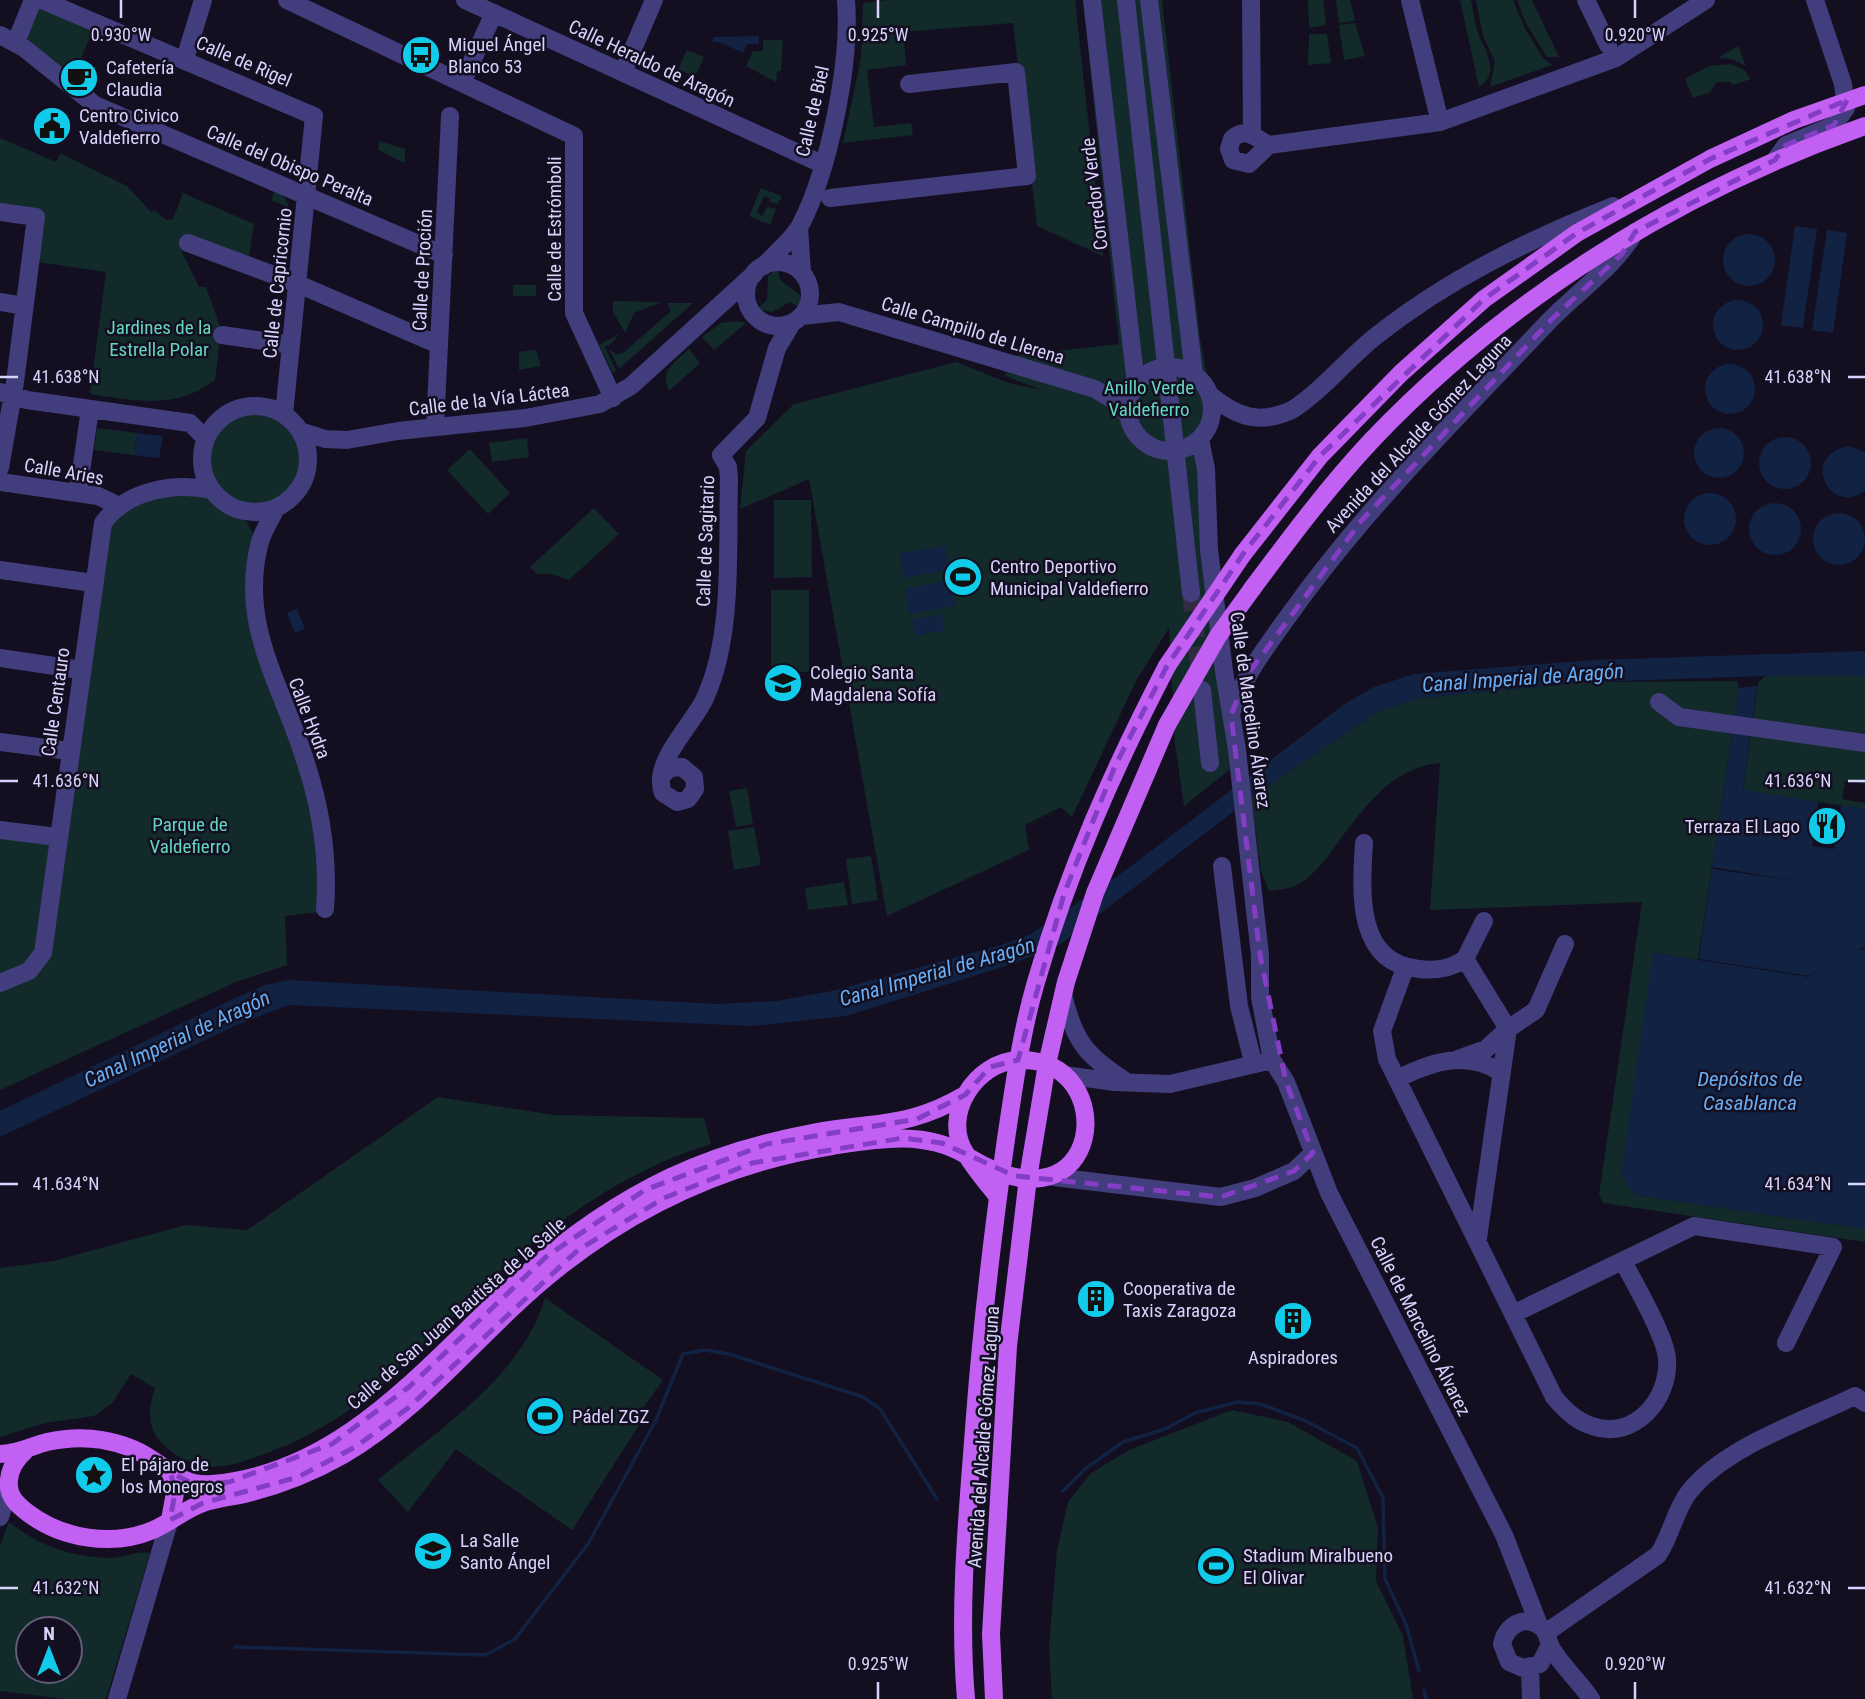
<svg xmlns="http://www.w3.org/2000/svg" width="1865" height="1699" font-family="'Roboto Condensed',sans-serif">
<style>
.green{fill:#122a2a;fill-rule:evenodd}
.water{fill:#112243}
.pier{fill:#130f21}
.lines{fill:none;stroke-linecap:round;stroke-linejoin:round}
.stream{stroke:#112243;stroke-width:3.5}
.minor-tunnel{stroke:#312c42;stroke-width:18;stroke-dasharray:18 9;stroke-linecap:butt}
.minor{stroke:#423d7d;stroke-width:18}
.major{stroke:#c360f4;stroke-width:18}
.major-bridge{stroke:#c360f4;stroke-width:18}
.marked{fill:none;stroke:#843dc5;stroke-width:5;stroke-dasharray:14 9;stroke-linejoin:round}
.ticks{fill:none;stroke:#d8d2fc;stroke-width:2.5}
.labels{text-anchor:middle;stroke-width:5;stroke-linejoin:round;paint-order:stroke}
.poi-label{font-size:19px;fill:#d8d2fc;stroke:#130f21;text-anchor:start}
.street-label{font-size:19px;fill:#d8d2fc;stroke:#130f21}
.park-label{font-size:19px;fill:#63d7be;stroke:#130f21}
.water-label{font-size:21px;font-style:italic;fill:#67aef5;stroke:#130f21}
.ticks-label{font-size:18px;text-anchor:middle;fill:#d8d2fc;stroke:#130f21;stroke-width:5;stroke-linejoin:round;paint-order:stroke}
</style>
<rect width="100%" height="100%" fill="#130f21"/>
<path class="green" d="M887,0H1075L1103,256L1037,226L1013,23L903,32L906,65L867,70L874,127L911,123L913,135L843,143L861,58L863,3Z
M1083,0H1162L1200,338L1212,404L1210,422L1200,439L1238,763L1184,806L1175,744L1169,628L1137,679L1072,817L1061,807L1025,825L1029,850L887,916L809,479L740,509L746,451L794,404L956,362L1009,383L1042,390L1005,376L1012,356L1119,344Z
M1308,0H1323L1326,25L1309,28Z
M1336,0H1350L1355,21L1339,23Z
M1460,0H1471C1473,11 1475,22 1478,33C1485,51 1501,73 1479,87Z
M1476,0H1513L1525,29L1544,59L1552,65L1490,87L1495,61L1483,36Z
M1517,0H1532L1559,57H1547L1526,23Z
M34,5L93,29L71,83L25,43Z
M1355,23L1365,56L1344,60L1339,25Z
M1309,34H1327L1331,63L1308,65Z
M763,40H783L781,71H777L776,82L746,66L753,51H763Z
M1738,46L1746,66L1732,59L1718,58Z
M687,50L704,57L695,77L678,69Z
M1731,64L1744,70L1751,79L1733,85L1730,82H1717L1710,92L1693,98L1685,79L1709,66Z
M0,138L56,162L61,153L64,155L127,186L152,213L154,210L166,220L173,219L183,193L254,224L249,257L181,250L199,287H206L221,329L215,380C176,410 135,401 90,394L106,272L37,262L44,216L0,205Z
M379,141L405,149V163L378,150Z
M761,188L782,196L778,204L769,202L770,198L764,196L757,213L762,216L767,207L776,209L770,225L749,216Z
M275,190C293,200 290,216 289,234L280,231L288,207L271,200Z
M778,268L780,280L800,295L802,308L790,302L772,312L757,309L767,300L768,276Z
M513,285H536V296H513Z
M613,301L661,302L634,313L625,333L613,312Z
M667,303H693L619,369L609,349L616,354L623,353L671,311Z
M737,321L746,323L714,350L702,337L721,323Z
M619,334L612,343L605,347L616,371L613,373L599,345Z
M689,349L700,363L669,391C659,371 676,361 689,349Z
M536,350L541,366L519,370V352Z
M210 460a46 46 0 1 1 92 0a46 46 0 1 1-92 0Z
M97,428L137,433L134,455L94,450Z
M527,438L529,457L492,462L489,443Z
M470,449L510,493L488,514L447,470Z
M183,489L206,493L217,505L246,521L253,533L249,609L299,758L318,836L320,912L285,916L287,965L236,982L0,1090V833L62,843L106,527L123,509Z
M774,500H811L812,577L774,578Z
M594,508L619,534L569,580L551,574H537L530,567Z
M771,590H809V672H771Z
M1765,676H1865V784L1845,781L1842,799L1865,803V809L1743,791L1758,683Z
M1737,681L1739,688L1698,960L1654,953L1635,1195L1865,1229V1242L1603,1203L1599,1195L1642,902L1430,910L1440,763C1391,767 1361,811 1334,848C1324,861 1311,879 1295,886C1287,889 1277,890 1269,891L1261,871L1251,798L1377,712L1418,698L1591,682Z
M747,788L753,824L736,827L729,791Z
M754,827L761,865L734,870L728,831Z
M871,856L878,900L852,904L846,859Z
M844,882L848,905L808,910L805,888Z
M438,1097L554,1115L704,1118L711,1144C645,1164 585,1201 531,1245C439,1319 385,1410 267,1453C227,1468 203,1476 168,1449C147,1432 147,1412 155,1388L131,1374L112,1403L94,1416L45,1423L0,1437V1268L53,1261L186,1225L247,1230Z
M545,1298L663,1380L635,1419L641,1422L572,1530L456,1449L408,1512L378,1480C439,1429 521,1378 545,1298Z
M1232,1410L1288,1422L1357,1461L1378,1528L1376,1581L1403,1636L1413,1699H1052L1049,1646L1057,1551L1068,1502L1091,1473L1129,1450Z
M9,1522C38,1546 75,1558 112,1558C124,1557 138,1551 150,1553L106,1699H65L0,1691V1545ZM28,1629H70V1671H28Z"/>
<path class="water" d="M759,36V44H747L743,53L720,42H713V37Z
M1795,226L1817,229L1803,328L1781,325Z
M1827,230L1847,233L1833,333L1812,330Z
M1723 260a26 26 0 1 1 52 0a26 26 0 1 1-52 0Z
M1713 325a25 25 0 1 1 50 0a25 25 0 1 1-50 0Z
M1705 389a25 25 0 1 1 50 0a25 25 0 1 1-50 0Z
M1694 453a25 25 0 1 1 50 0a25 25 0 1 1-50 0Z
M137,433L163,436L159,458L134,455Z
M1759 463a26 26 0 1 1 52 0a26 26 0 1 1-52 0Z
M1849,446L1865,452V491C1828,517 1800,454 1849,446Z
M1684 519a26 26 0 1 1 52 0a26 26 0 1 1-52 0Z
M1749 529a26 26 0 1 1 52 0a26 26 0 1 1-52 0Z
M1813 539a26 26 0 1 1 52 0a26 26 0 1 1-52 0Z
M945,546L949,570L904,578L900,553Z
M951,581L955,606L909,614L905,588Z
M297,609L305,629L295,633L287,613Z
M941,614L945,630L916,636L912,620Z
M1865,651V676H1765L1591,682L1418,698L1377,712L1251,798L1058,946L1009,965L846,1016L752,1026L288,1005L237,1025L0,1137V1111L220,1005L265,985L289,980L716,1004L776,1001L832,991L1001,945L1031,934L1126,870L1343,705L1374,687L1414,674L1594,660Z
M1757,686L1743,790L1865,809V948L1856,950H1865V1229L1635,1195L1621,1174L1653,953L1809,977L1820,967L1809,976L1699,959L1712,869L1809,883L1712,867L1739,688Z"/>
<path class="pier" d="M1818,802L1841,806L1834,849L1812,846Z"/>
<g class="lines">
<path class="stream" d="M1063,1491L1085,1469L1123,1442L1165,1429L1195,1413L1237,1402L1260,1404L1306,1421L1357,1448L1383,1498L1385,1579L1406,1624L1419,1671
M235,1647L485,1655L515,1639L588,1544L655,1422L683,1354L705,1350L729,1354L863,1397L880,1409L937,1499
M1424,1690L1426,1699"/>
<path class="minor-tunnel" d="M1191,593L1200,676"/>
<path class="minor" d="M42,0L314,116L284,414
M287,0L574,136V313L613,398
M465,0L822,164
M1092,0L1136,384
M1126,0L1191,593
M1149,0L1194,374
M1251,0L1252,133
M1410,0L1437,110
M1586,0L1608,45
M0,35L24,48L95,105L444,255
M16,42L33,0
M185,59L203,0
M623,72L654,0
M462,83L494,13
M1269,145L1249,164L1233,160L1229,149L1232,139C1246,126 1255,138 1269,145L1440,122L1616,58L1706,0
M1775,160L1786,145L1834,125L1846,108L1843,84L1815,0
M830,198L1027,176L1016,72L909,84
M0,212L36,217L15,382L0,468
M799,228L802,272
M188,243L298,284L439,345
M746 294a32 32 0 1 1 64 0a32 32 0 1 1-64 0Z
M764,266C775,253 792,240 800,226C829,170 851,63 846,0
M0,302L24,306
M801,316L839,312L1095,389L1115,401L1127,414
M222,335L291,345
M1128 409a42 42 0 1 1 84 0a42 42 0 1 1-84 0Z
M0,392L27,400L190,423L206,439
M1210,395C1237,417 1259,425 1292,410C1323,390 1347,359 1376,336C1448,279 1528,240 1613,206
M202 459a53 53 0 1 1 106 0a53 53 0 1 1-106 0Z
M435,427L450,116
M300,431L325,439L347,440L398,431L525,418L600,404L631,386L754,274
M1200,439L1206,469L1209,550L1224,671L1237,750L1260,955V997L1272,1060L1286,1082L1329,1193L1504,1535L1539,1625
M0,482L98,496L119,506
M78,492L90,409
M276,508C271,519 263,531 260,542C238,623 281,684 304,757C321,807 329,856 325,909
M0,570L93,583
M0,658L81,670
M1202,690L1210,763
M1659,702L1679,717L1865,743
M1232,711C1245,673 1269,643 1292,611C1368,505 1461,414 1550,320C1578,291 1615,267 1635,232
M0,742L69,751
M662,776L670,768L682,767L694,777L695,789L688,799L677,802L663,793C651,762 693,725 705,698C734,635 727,547 729,479L728,467L721,455L757,418L777,348L792,323
M0,830L57,837
M1364,843C1361,891 1355,963 1419,969C1436,971 1450,969 1465,959L1484,921
M1222,866L1239,1006L1252,1058
M1465,959L1508,1029L1478,1238
M1405,968L1382,1031L1387,1059L1554,1397C1565,1410 1576,1421 1592,1426C1634,1441 1670,1399 1667,1359C1666,1337 1634,1283 1623,1261
M0,983L29,971L43,953L103,523C127,490 174,482 212,490
M1063,995C1074,1040 1085,1055 1124,1080
M1458,1059L1486,1049L1508,1029L1536,1010L1565,944
M1064,1075L1115,1082L1170,1084L1272,1060
M1397,1079C1431,1062 1466,1050 1500,1072
M1054,1177L1221,1197L1255,1188L1294,1171L1313,1153
M1515,1313L1694,1226L1833,1247L1786,1343
M0,1517L9,1490
M1547,1632L1658,1555C1671,1536 1675,1510 1689,1492C1724,1447 1804,1421 1855,1396L1865,1403
M1550,1645L1540,1664L1523,1668L1509,1662L1502,1644C1506,1626 1524,1614 1540,1626C1548,1631 1547,1638 1550,1645C1557,1661 1581,1683 1591,1699
M1530,1668L1531,1699
M117,1699L169,1522"/>
<path class="major" d="M1243,554L1320,456L1401,373L1484,299L1577,233L1710,159L1794,120L1865,95
M1252,589C1290,538 1328,487 1372,440C1508,297 1680,191 1865,126
M970,1158C1105,1239 1122,1057 1019,1060C976,1061 940,1116 966,1154C975,1169 987,1183 998,1197
M25,1451C16,1459 10,1468 9,1480C7,1495 16,1504 28,1513C62,1539 113,1547 153,1530C170,1523 185,1509 203,1503C217,1498 233,1497 248,1493C281,1485 313,1472 343,1455C408,1417 457,1360 511,1309C602,1222 708,1166 832,1146C877,1139 924,1130 966,1155
M0,1454C18,1454 31,1446 47,1442C65,1438 85,1437 102,1440C118,1443 135,1448 148,1457C170,1470 184,1487 212,1484C342,1473 424,1367 513,1286C561,1242 612,1205 671,1177C715,1156 764,1142 812,1133C874,1121 907,1129 965,1095
M170,1520L175,1493L171,1473
M966,1699C958,1606 968,1509 975,1416C982,1323 993,1231 1006,1139C1014,1086 1021,1033 1036,982C1068,871 1114,768 1167,666
M994,1699L991,1634L1008,1346L1028,1178L1047,1064L1066,982L1095,893L1167,725"/>
<path class="major-bridge" d="M1167,666L1243,554
M1167,725L1218,636L1252,589"/>
</g>
<path class="marked" d="M1847,100L1834,125L1786,145L1775,160L1635,232L1622,254L1552,319L1362,520L1248,674L1231,715L1260,955L1286,1082L1313,1153L1294,1171L1221,1197L1015,1176L942,1143L903,1138L752,1163L664,1198L578,1250L408,1408L357,1446L298,1477L203,1503L170,1520L175,1493L171,1473L196,1485L229,1482L332,1444L409,1387L547,1256L645,1190L767,1144L917,1119L965,1095L990,1067L1018,1060L1064,894L1115,766L1167,666L1243,554L1320,456L1484,299L1577,233L1710,159Z"/>
<path class="ticks" d="M121,0V18M878,0V18M1635,0V18M0,377H18M1848,377H1865M0,781H18M1848,781H1865M0,1184H18M1848,1184H1865M0,1588H18M1848,1588H1865M878,1682V1699M1635,1682V1699"/>
<defs>
<g id="bus-disc" transform="scale(2.0125)"><circle r="9.5" fill="#10ccea" stroke="#130f21"/><path d="M-5-6H5V4H4V6H2V4H-2V6H-4V4H-5ZM-3.5-4V0h7V-4ZM-3.5 1.2v1.5H-2V1.2ZM2 1.2v1.5H3.5V1.2Z" fill="#111"/></g>
<g id="cafe-disc" transform="scale(2.0125)"><circle r="9.5" fill="#10ccea" stroke="#130f21"/><path d="M-5.5-4.5H6V0H3Q3 3.5 0 3.5H-2.5Q-5.5 3.5-5.5 0ZM3-3.2v2h1.7v-2ZM-6 4.5H4V6H-6Z" fill="#111"/></g>
<g id="civic-disc" transform="scale(2.0125)"><circle r="9.5" fill="#10ccea" stroke="#130f21"/><path d="M-.6-6.5H3V-4.5H.6V-3L4-1V1h2V6H-6V1h2V-1L-.6-3ZM-1.2 2.5V6h2.4V2.5Z" fill="#111"/></g>
<g id="stadium-disc" transform="scale(2.0125)"><circle r="9.5" fill="#10ccea" stroke="#130f21"/><path d="M0-5a6.5 5 0 1 0 0 10a6.5 5 0 1 0 0-10ZM-3.5-1.8h7v3.6h-7Z" fill="#111"/></g>
<g id="school-disc" transform="scale(2.0125)"><circle r="9.5" fill="#10ccea" stroke="#130f21"/><path d="M0-5L7-2L0 1L-7-2ZM-4 1L0 2.5L4 1V4Q0 6-4 4Z" fill="#111"/></g>
<g id="restaurant-disc" transform="scale(2.0125)"><circle r="9.5" fill="#10ccea" stroke="#130f21"/><path d="M-5-6h1v4h1v-4h1v4h1v-4h1v5L-1.5 .5V6h-2V.5L-5-1ZM5-6V6H3V1.5H1.5Q1.5-4 5-6Z" fill="#111"/></g>
<g id="building-disc" transform="scale(2.0125)"><circle r="9.5" fill="#10ccea" stroke="#130f21"/><path d="M-4-6H4V6H1V3H-1V6H-4ZM-2.5-4.3h1.7v1.8h-1.7ZM.8-4.3h1.7v1.8H.8ZM-2.5-1h1.7V.8h-1.7ZM.8-1h1.7V.8H.8Z" fill="#111"/></g>
<g id="sight-disc" transform="scale(2.0125)"><circle r="9.5" fill="#10ccea" stroke="#130f21"/><path d="M0-6L1.8-2.2L6-1.7L2.9 1.2L3.7 5.4L0 3.3L-3.7 5.4L-2.9 1.2L-6-1.7L-1.8-2.2Z" fill="#111"/></g>
</defs>
<g fill-rule="evenodd">
<use href="#bus-disc" x="421" y="55"/>
<use href="#cafe-disc" x="79" y="78"/>
<use href="#civic-disc" x="52" y="126"/>
<use href="#stadium-disc" x="963" y="577"/>
<use href="#school-disc" x="783" y="683"/>
<use href="#restaurant-disc" x="1827" y="826"/>
<use href="#building-disc" x="1096" y="1299"/>
<use href="#building-disc" x="1293" y="1321"/>
<use href="#stadium-disc" x="545" y="1416"/>
<use href="#sight-disc" x="94" y="1475"/>
<use href="#school-disc" x="433" y="1551"/>
<use href="#stadium-disc" x="1216" y="1566"/>
</g>
<g class="labels">
<g class="poi-label">
<text x="448" y="51">Miguel Ángel<tspan x="448" dy="22">Blanco 53</tspan></text>
<text x="106" y="74">Cafetería<tspan x="106" dy="22">Claudia</tspan></text>
<text x="79" y="122">Centro Civico<tspan x="79" dy="22">Valdefierro</tspan></text>
<text x="990" y="573">Centro Deportivo<tspan x="990" dy="22">Municipal Valdefierro</tspan></text>
<text x="810" y="679">Colegio Santa<tspan x="810" dy="22">Magdalena Sofía</tspan></text>
<text x="1800" y="833" text-anchor="end">Terraza El Lago</text>
<text x="1123" y="1295">Cooperativa de<tspan x="1123" dy="22">Taxis Zaragoza</tspan></text>
<text x="1293" y="1364" text-anchor="middle">Aspiradores</text>
<text x="572" y="1423">Pádel ZGZ</text>
<text x="121" y="1471">El pájaro de<tspan x="121" dy="22">los Monegros</tspan></text>
<text x="460" y="1547">La Salle<tspan x="460" dy="22">Santo Ángel</tspan></text>
<text x="1243" y="1562">Stadium Miralbueno<tspan x="1243" dy="22">El Olivar</tspan></text>
</g>
<g class="street-label">
<text transform="translate(244 61) rotate(23)" y="7">Calle de Rigel</text>
<text transform="translate(652 63) rotate(25)" y="7">Calle Heraldo de Aragón</text>
<text transform="translate(812 111) rotate(-77)" y="7">Calle de Biel</text>
<text transform="translate(290 165) rotate(23)" y="7">Calle del Obispo Peralta</text>
<text transform="translate(1094 194) rotate(-97)" y="7">Corredor Verde</text>
<text transform="translate(554 229) rotate(-90)" y="7">Calle de Estrómboli</text>
<text transform="translate(422 270) rotate(-87)" y="7">Calle de Proción</text>
<text transform="translate(277 283) rotate(-84)" y="7">Calle de Capricornio</text>
<text transform="translate(973 330) rotate(17)" y="7">Calle Campillo de Llerena</text>
<text transform="translate(489 399) rotate(-7)" y="7">Calle de la Vía Láctea</text>
<text transform="translate(1418 433) rotate(-47)" y="7">Avenida del Alcalde Gómez Laguna</text>
<text transform="translate(64 471) rotate(10)" y="7">Calle Aries</text>
<text transform="translate(705 541) rotate(-88)" y="7">Calle de Sagitario</text>
<text transform="translate(55 702) rotate(-82)" y="7">Calle Centauro</text>
<text transform="translate(1251 710) rotate(82)" y="7">Calle de Marcelino Álvarez</text>
<text transform="translate(310 718) rotate(69)" y="7">Calle Hydra</text>
<text transform="translate(456 1313) rotate(-41)" y="7">Calle de San Juan Bautista de la Salle</text>
<text transform="translate(1421 1326) rotate(63)" y="7">Calle de Marcelino Álvarez</text>
<text transform="translate(983 1437) rotate(-86)" y="7">Avenida del Alcalde Gómez Laguna</text>
</g>
<g class="park-label">
<text x="159" y="334">Jardines de la<tspan x="159" dy="22">Estrella Polar</tspan></text>
<text x="1149" y="394">Anillo Verde<tspan x="1149" dy="22">Valdefierro</tspan></text>
<text x="190" y="831">Parque de<tspan x="190" dy="22">Valdefierro</tspan></text>
</g>
<g class="water-label">
<text transform="translate(1523 678) rotate(-4)" y="7">Canal Imperial de Aragón</text>
<text transform="translate(937 972) rotate(-16)" y="7">Canal Imperial de Aragón</text>
<text transform="translate(177 1039) rotate(-25)" y="7">Canal Imperial de Aragón</text>
<text x="1750" y="1086">Depósitos de<tspan x="1750" dy="24">Casablanca</tspan></text>
</g>
</g>
<g class="ticks-label">
<text x="121" y="41">0.930°W</text>
<text x="878" y="41">0.925°W</text>
<text x="1635" y="41">0.920°W</text>
<text x="66" y="383">41.638°N</text>
<text x="1798" y="383">41.638°N</text>
<text x="66" y="787">41.636°N</text>
<text x="1798" y="787">41.636°N</text>
<text x="66" y="1190">41.634°N</text>
<text x="1798" y="1190">41.634°N</text>
<text x="66" y="1594">41.632°N</text>
<text x="1798" y="1594">41.632°N</text>
<text x="878" y="1670">0.925°W</text>
<text x="1635" y="1670">0.920°W</text>
</g>
<g transform="translate(49 1650)"><circle r="33" fill="#130f21" stroke="#625d79" stroke-width="2"/>
<path d="M0-5L12 26L0 18L-12 26Z" fill="#10ccea"/>
<text y="-10" font-size="19" font-weight="bold" text-anchor="middle" fill="#d8d2fc">N</text>
</g>
</svg>
